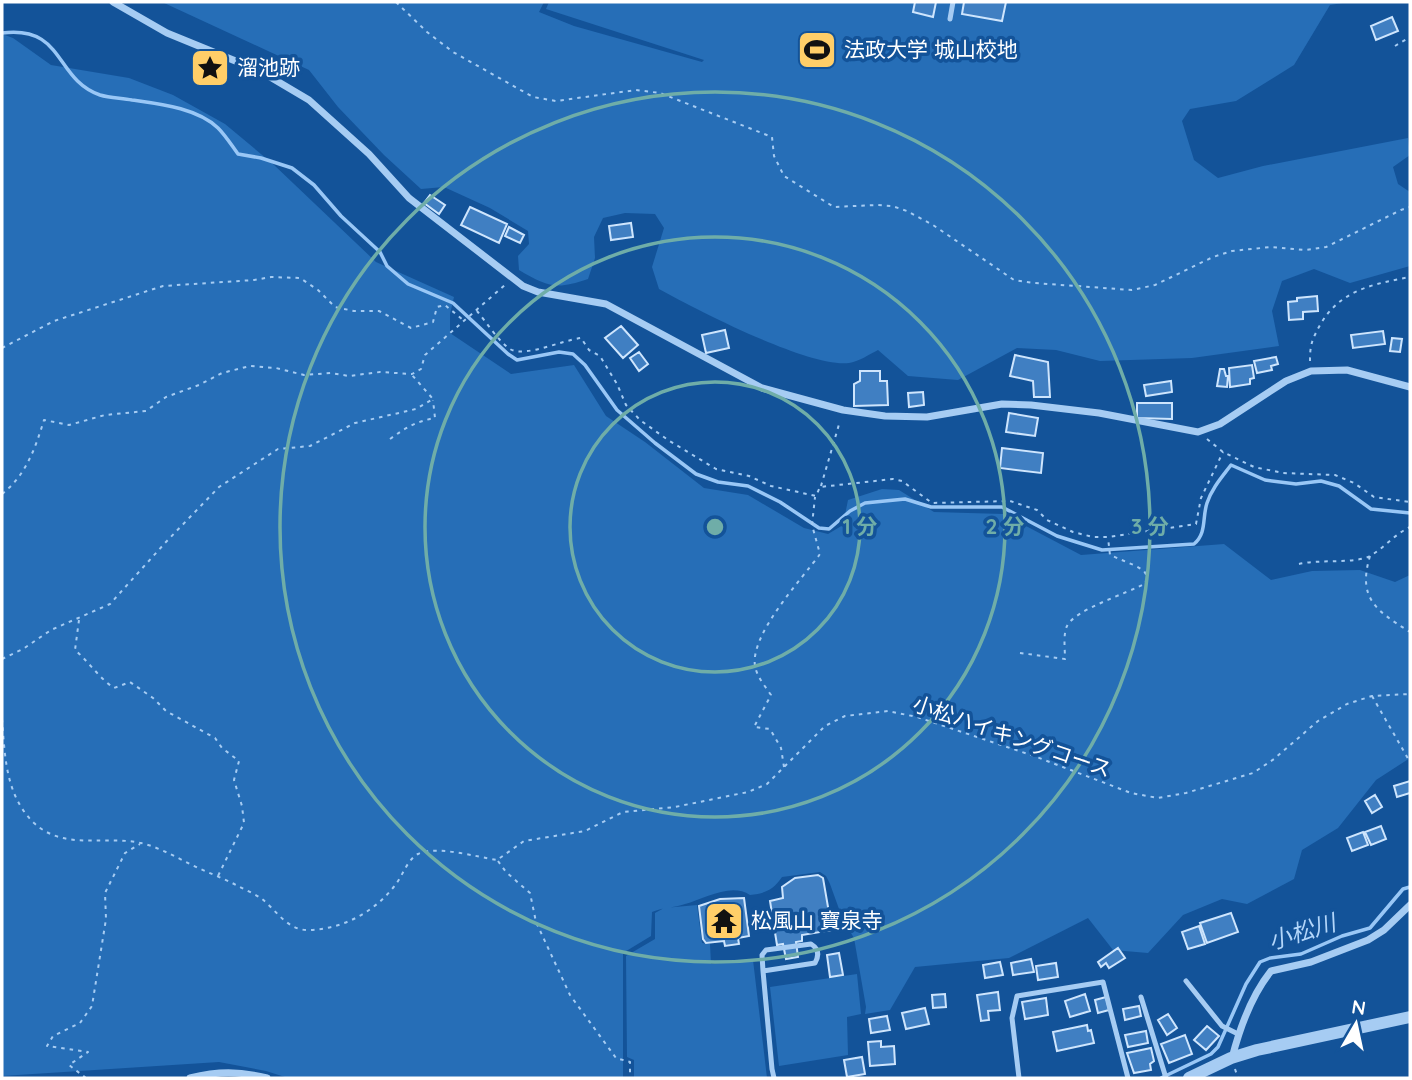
<svg xmlns="http://www.w3.org/2000/svg" width="1412" height="1080" font-family="Quicksand,'Noto Sans JP',sans-serif">
<style>
.green{fill:#266eb7}
.lines{fill:none;stroke-linecap:round;stroke-linejoin:round}
.stream{stroke:#99c7f6;stroke-width:3.5}
.building{fill:#407fc2;stroke:#cee5fd;stroke-width:2}
.path{stroke:#a6ccf3;stroke-width:2;stroke-dasharray:3.5 5;stroke-linecap:butt}
.service{stroke:#a6ccf3;stroke-width:5}
.minor{stroke:#a6ccf3;stroke-width:7}
.tertiary{stroke:#a6ccf3;stroke-width:12}
.ring{fill:none;stroke:#6fada8;stroke-width:3.5}
.labels{text-anchor:middle;stroke-width:7;stroke-linejoin:round;paint-order:stroke}
.poi-label{font-size:21px;fill:#fff;stroke:#135399;text-anchor:start}
.street-label{font-size:21px;fill:#fff;stroke:#135399}
.water-label{font-size:23px;font-style:italic;fill:#b3d6fa;stroke:#135399}
.centre{fill:#6fada8;stroke:#135399;stroke-width:3.5}
.ring-label{font-size:21px;text-anchor:middle;font-weight:bold;fill:#6fada8;stroke:#135399;stroke-width:7;stroke-linejoin:round;paint-order:stroke}
</style>
<rect width="100%" height="100%" fill="#135399"/>
<path class="green" d="M162,2H544L539,12L574,26L702,62L704,60L546,9L549,2H1349L1330,5L1294,65L1236,101L1190,109L1182,121L1194,160L1218,178L1263,166L1408,138L1410,155L1393,167L1398,184L1410,192V266L1350,283L1314,269L1282,281L1272,311L1279,346L1192,358L1100,361L1056,350L1017,348L958,380L908,376L878,350C870,354 858,362 849,363C809,368 697,310 659,289L652,267L664,228L655,214L625,213L603,218L594,237L595,258L588,279C556,290 548,287 519,270L518,256L529,244L528,231L490,208L444,187L421,189L384,155L338,107L309,70Z
M2,34L13,38L51,65L129,78L173,95L225,124L273,164L376,262L454,297L450,314V333L511,374L574,365L606,416L645,442L704,488L748,495L804,528L828,534L843,525L848,500L882,489L899,490L934,512L1003,514L1081,555L1224,544L1271,580L1312,571L1360,570L1395,582L1410,575V758L1376,780L1338,828L1302,850L1294,879L1247,904L1222,899L1183,915L1148,953L1113,950L1088,918L1009,958L915,967L890,1010L865,1014L866,1007L854,938L843,920L830,884L826,876L820,872L782,877C773,890 766,893 750,895C731,882 704,899 685,904C674,908 663,907 652,912L651,936L623,953V1078H288L266,1071L219,1062L2,1076Z
M697,905L702,943L710,944L711,964L753,960L767,1078H634V1060L627,1057L626,956L655,939V913L664,908Z
M857,974L861,1014L847,1017L848,1055L779,1066L770,987Z"/>
<g class="lines">
<path class="stream" d="M2,33C65,25 54,79 100,95C110,98 122,98 132,100C160,104 197,108 218,128C226,136 232,146 238,154L261,158L292,168L314,185L341,216L380,252L387,266L408,284L453,303L508,354L517,360L559,352L573,354L585,365L617,410L655,443L696,474L718,482L748,486L780,502L819,528L829,529L850,511L865,503L905,499L931,507H1002L1057,536L1102,550L1194,544C1207,533 1202,518 1207,503C1212,488 1222,477 1231,465L1265,480L1296,484L1321,481L1339,486L1371,509L1410,513
M1161,1078L1211,1054L1218,1047L1246,984L1260,962L1270,958L1301,954L1342,936L1370,928L1403,889L1410,887"/>
</g>
<path class="building" d="M915,2H936L933,17L913,12Z
M964,2H1006L1002,21L962,14Z
M1392,17L1398,31L1376,40L1371,26Z
M430,195L445,205L439,214L424,203Z
M470,207L507,224L499,243L461,225Z
M631,223L633,237L611,240L609,226Z
M509,227L524,235L520,243L505,236Z
M1317,296L1318,311L1303,312V319L1289,320L1288,302L1297,301V298Z
M621,326L638,345L623,358L605,338Z
M725,330L729,348L706,353L702,335Z
M1383,331L1385,344L1353,348L1351,335Z
M1392,338L1402,339L1400,352L1390,351Z
M639,352L648,364L639,371L630,358Z
M1015,355L1048,362L1050,397H1034L1033,381L1010,376Z
M1276,357L1278,364L1271,366L1272,370L1257,373L1254,361Z
M1252,365L1254,378L1250,379V384L1230,387L1229,368Z
M1220,369H1224L1226,376H1228L1227,387L1217,386Z
M860,371H880V381H887L888,405L854,406V384L860,381Z
M1171,381L1172,392L1146,396L1144,385Z
M923,392L924,405L909,407L908,393Z
M1137,403H1172V419L1137,418Z
M1009,413L1038,418L1035,436L1006,432Z
M1002,448L1043,453L1041,473L1000,468Z
M1410,781V793L1397,797L1394,786Z
M1375,795L1382,807L1372,813L1365,801Z
M1381,826L1386,839L1371,845L1365,832Z
M1363,832L1368,845L1352,851L1347,838Z
M818,875L823,878L832,930L802,935V941L796,942L798,957L786,959L783,944L777,945L770,901L783,898L782,887L795,878Z
M744,898L749,936L738,938L739,944L725,946L724,941L706,943L703,939L699,906L720,899Z
M1231,913L1238,932L1207,943L1200,923Z
M1199,926L1205,944L1188,949L1182,932Z
M1118,948L1125,958L1109,968L1106,963L1101,967L1098,962Z
M839,953L843,975L830,977L827,955Z
M1031,959L1034,972L1013,975L1011,963Z
M1000,962L1003,975L985,978L983,965Z
M1056,963L1058,977L1038,980L1036,966Z
M998,992L1000,1010L988,1011L989,1020L981,1021L977,995Z
M945,994L946,1007L933,1008L932,995Z
M1085,994L1090,1011L1070,1017L1065,1001Z
M1106,997L1109,1010L1098,1013L1095,1000Z
M1046,998L1048,1015L1025,1019L1022,1002Z
M1139,1006L1141,1016L1125,1020L1123,1009Z
M925,1008L929,1024L906,1029L902,1013Z
M1168,1014L1177,1028L1167,1035L1158,1020Z
M887,1016L890,1030L871,1033L869,1019Z
M1087,1025L1088,1031L1091,1030L1094,1043L1057,1051L1053,1032Z
M1207,1026L1219,1036L1206,1050L1194,1040Z
M1146,1031L1148,1043L1128,1047L1125,1035Z
M1185,1035L1192,1054L1169,1063L1161,1044Z
M881,1041V1047L894,1046L895,1064L870,1066L868,1042Z
M1151,1048L1154,1061L1150,1064L1151,1070L1134,1073L1127,1053Z
M862,1057L865,1074L847,1077L844,1060Z"/>
<g class="lines">
<path class="path" d="M396,2L427,32L453,52L533,97L556,101L636,90L660,93L772,137L774,156L784,176L834,207L877,205L892,206L907,211L933,225L1014,280L1034,283L1132,290L1155,285L1213,257L1232,251L1271,247L1306,250L1326,247L1401,210L1410,207
M1395,46L1410,37
M477,311C486,322 500,343 510,349C524,358 563,340 581,338L589,350L600,356L617,384L626,405L640,420L668,440L716,469L749,476L771,486L816,496L820,487L893,479L902,481L932,503L1010,501L1037,510L1047,520L1073,532L1093,537H1108L1196,524L1201,498L1223,452
M2,348L54,321L163,286L254,280L271,277L300,278L318,290L335,307L354,311H379L411,328L433,322L437,307L445,305L463,320
M1310,361C1310,344 1312,340 1320,325C1340,290 1373,284 1410,277
M390,439C405,428 417,421 435,418L433,400
M1207,439L1223,452L1254,467L1283,473L1335,475L1354,483L1374,497L1410,502
M821,486L840,421
M2,494C26,475 35,449 44,420L69,425L105,415L146,411L166,397L199,385L222,373L250,366L276,368L304,375L331,373L349,376L380,372L412,374L421,369L425,355L506,284
M1370,556C1357,599 1377,611 1410,632
M1299,564C1320,559 1355,564 1370,556C1384,548 1395,534 1410,527
M79,620L75,650C89,662 99,678 114,688L130,682L153,698L166,711L215,738L222,748L239,761L234,780L242,806L244,823L218,876
M1020,653L1065,659C1065,649 1063,634 1067,626C1074,610 1128,593 1144,584L1148,578L1144,571L1136,566L1110,555L1108,538
M2,659L23,649L51,630L110,604L165,543L219,487L278,449L310,446L355,423L416,409L433,399L412,375
M1372,696L1410,762
M2,719C5,755 5,795 34,823C64,851 105,835 141,843C158,847 174,856 190,864C206,872 223,878 238,886C246,890 255,894 262,899C277,911 288,931 309,930C344,929 376,911 396,884C403,875 407,860 418,854C436,845 477,857 497,860L524,841L585,831L623,812L675,807L748,792L767,784L825,726L845,716L888,711L917,717L1034,756L1131,793L1158,798L1186,793L1253,773L1274,759L1318,721L1347,704L1372,696L1410,694
M784,767L781,748L770,729L754,727L771,695C765,686 757,677 755,666C750,634 802,579 820,554L812,525L815,497
M498,861L506,872L530,893L536,922L570,995L616,1058L630,1062V1078
M1235,1069L1238,1078
M86,1078L69,1065L88,1052L47,1046L53,1036L80,1023L92,1006L106,919L105,893L125,853L140,844"/>
<path class="service" d="M950,19L953,2
M763,971L815,963C819,956 819,949 811,944L766,950L762,955L763,971L772,1069L774,1078
M1186,981L1222,1026L1238,1034
M1141,997L1166,1078
M1019,1078L1012,1018L1017,996L1103,982L1128,1078"/>
<path class="minor" d="M113,2L167,33L260,71L309,100L369,154L409,198L523,286L538,292L606,304L762,388L843,410L885,416L927,417L1002,404L1031,405L1099,413L1198,432L1220,424L1286,381L1311,371L1347,370L1410,387
M1232,1058C1240,1027 1251,996 1271,971L1311,962L1368,940L1384,930L1410,905
M190,1078C218,1071 239,1071 267,1078"/>
<path class="tertiary" d="M1189,1078L1231,1058L1257,1050L1410,1017"/>
</g>
<g class="ring">
<circle cx="715" cy="527" r="145"/>
<circle cx="715" cy="527" r="290"/>
<circle cx="715" cy="527" r="435"/>
</g>
<defs>
<g id="stadium-square" transform="scale(2.0125)"><rect x="-9" y="-9" width="18" height="18" rx="4" fill="#ffce68" stroke="#135399"/><path d="M0-5a6.5 5 0 1 0 0 10a6.5 5 0 1 0 0-10ZM-3.5-1.8h7v3.6h-7Z" fill="#111"/></g>
<g id="sight-square" transform="scale(2.0125)"><rect x="-9" y="-9" width="18" height="18" rx="4" fill="#ffce68" stroke="#135399"/><path d="M0-6L1.8-2.2L6-1.7L2.9 1.2L3.7 5.4L0 3.3L-3.7 5.4L-2.9 1.2L-6-1.7L-1.8-2.2Z" fill="#111"/></g>
<g id="temple-square" transform="scale(2.0125)"><rect x="-9" y="-9" width="18" height="18" rx="4" fill="#ffce68" stroke="#135399"/><path d="M0-6L5-2H3V0L6.5 2.5H4V6H1.5V3h-3V6H-4V2.5H-6.5L-3 0V-2H-5Z" fill="#111"/></g>
</defs>
<g fill-rule="evenodd">
<use href="#stadium-square" x="817" y="50"/>
<use href="#sight-square" x="210" y="68"/>
<use href="#temple-square" x="724" y="921"/>
</g>
<g class="labels">
<g class="poi-label">
<text x="844" y="57">法政大学 城山校地</text>
<text x="237" y="75">溜池跡</text>
<text x="751" y="928">松風山 寶泉寺</text>
</g>
<g class="street-label">
<text transform="translate(1012 737) rotate(19)" y="7">小松ハイキングコース</text>
</g>
<g class="water-label">
<text transform="translate(1302 932) rotate(-17)" y="8">小松川</text>
</g>
</g>
<circle cx="715" cy="527" r="10" class="centre"/>
<g class="ring-label">
<text x="860" y="534">1 分</text>
<text x="1005" y="534">2 分</text>
<text x="1150" y="534">3 分</text>
</g>
<rect width="1412" height="1080" fill="none" stroke="#ffffff" stroke-width="7"/>
<g transform="translate(1356 1024) rotate(9)" stroke="#135399" stroke-width="5" paint-order="stroke">
<path d="M0-5L12 26L0 18L-12 26Z" fill="#ffffff"/>
<text y="-10" font-size="19" font-weight="bold" text-anchor="middle" fill="#ffffff">N</text>
</g>
</svg>
